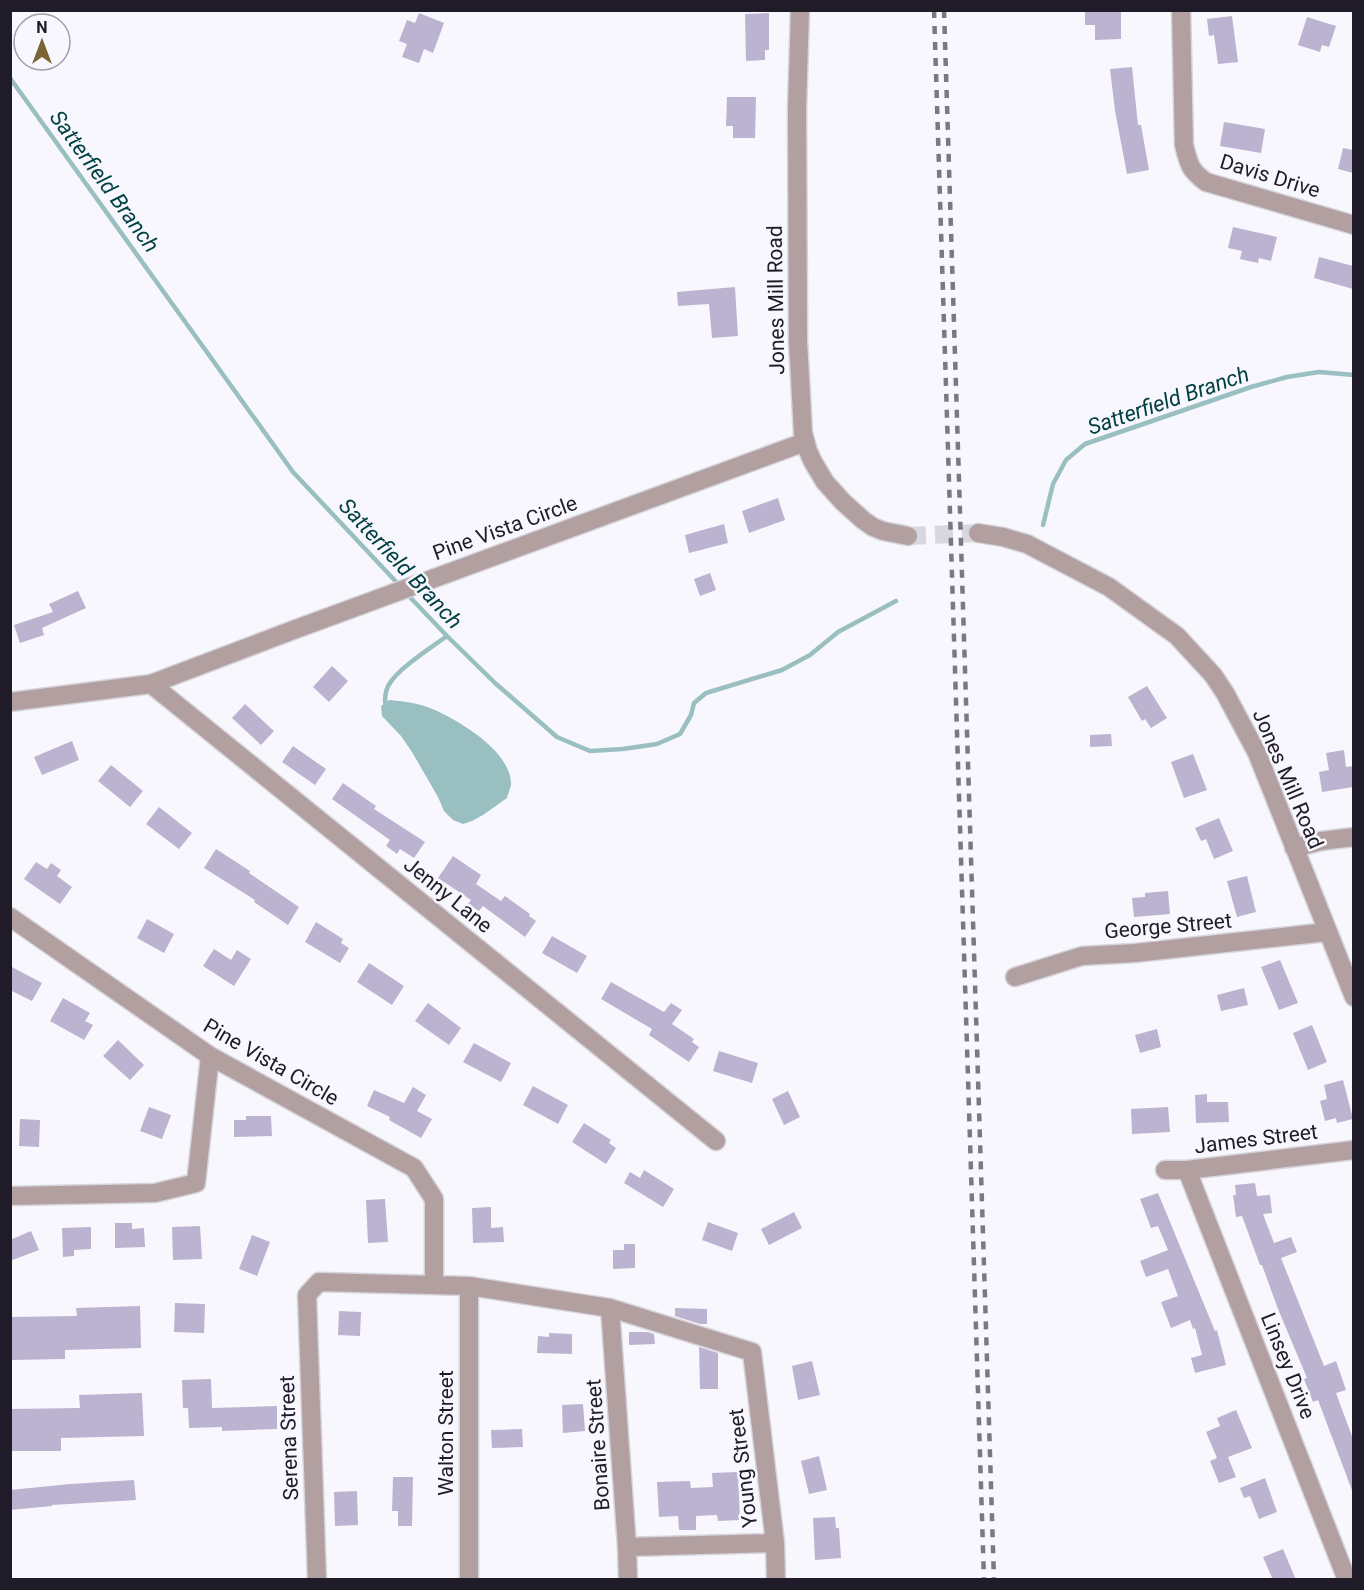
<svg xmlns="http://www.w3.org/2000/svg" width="1364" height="1590" font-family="Roboto,sans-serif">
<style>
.water{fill:#99bfc1}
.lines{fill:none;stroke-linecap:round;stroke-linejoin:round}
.stream{stroke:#99bfc1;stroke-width:4.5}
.building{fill:#bcb3d0}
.minor-tunnel{stroke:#d8d6de;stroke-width:18;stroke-dasharray:18 9;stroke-linecap:butt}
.minor-casing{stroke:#d6d4dc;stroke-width:21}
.minor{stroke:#b2a0a0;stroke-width:18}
.rail{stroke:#7b7883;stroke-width:4.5;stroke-dasharray:8 8;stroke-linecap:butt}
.labels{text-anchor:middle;stroke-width:5;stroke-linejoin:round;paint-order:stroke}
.street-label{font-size:21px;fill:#1f1b28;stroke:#f9f7fe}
.water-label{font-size:22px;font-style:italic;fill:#014043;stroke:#f9f7fe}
</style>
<rect width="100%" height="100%" fill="#f9f7fe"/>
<path class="water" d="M389,700C403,701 417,703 430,708C457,719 512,751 511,785C510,789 508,794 507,798L483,815L472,821L463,824L453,820L444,811L438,797L412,752L401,736L382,716L381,706Z"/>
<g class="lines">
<path class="stream" d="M10,78L293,472L401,587
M1043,525L1053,484L1066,460L1085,444L1251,387L1287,377L1319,372L1354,375
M406,593L447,636L495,683L557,737L590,751L623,749L657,744L680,734L691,715L694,703L706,693L782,670L810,655L838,632L896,601
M385,702C385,695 386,688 390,683C399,668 432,647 447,636"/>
</g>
<path class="building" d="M1085,10H1121V39L1095,40V25H1085Z
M419,13L444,23L433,53L424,49L419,63L402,57L407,44L399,41L407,20L415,23Z
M769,13V50H765V60L746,61L745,14Z
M1232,16L1238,62L1218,64L1214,35L1209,36L1207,19Z
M1307,17L1336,26L1329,47L1322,45L1320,52L1298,45Z
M1132,67L1138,125H1141L1149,170L1127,174L1115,111L1110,69Z
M727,97H756L755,138H733V126H726Z
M1224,122L1265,129L1261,153L1220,146Z
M1343,148L1353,150V173L1338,169Z
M1233,227L1277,237L1271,261L1259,258L1258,263L1240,259L1242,251L1228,248Z
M1319,257L1353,266V289L1314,278Z
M735,287L738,336L712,338L709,304L678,306L677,292Z
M778,498L785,520L749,533L742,511Z
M724,524L728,543L689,553L685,535Z
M710,573L716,590L700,596L694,579Z
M78,591L86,608L42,628L44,635L20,643L14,625L53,612L49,604Z
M332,666L348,681L329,702L313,687Z
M1147,686L1167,718L1151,728L1145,719L1142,721L1128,697Z
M245,704L274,731L261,745L232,718Z
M1111,734L1112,746L1090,747V735Z
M72,741L79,760L42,775L34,757Z
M293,746L326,769L315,785L282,762Z
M1344,750L1346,767L1353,766V787L1322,792L1319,772L1329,770L1326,753Z
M1193,754L1207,790L1184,798L1171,762Z
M111,765L143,791L130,807L98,781Z
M343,783L376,806L374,809L425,842L414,858L400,849L397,854L386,846L390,840L332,799Z
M159,807L192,833L179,849L146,824Z
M1219,818L1233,851L1214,859L1206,839L1201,841L1195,828Z
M216,849L250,871L249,873L299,907L288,925L254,902L255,900L204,868Z
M453,856L481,875L476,884L501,901L505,896L530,914L529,916L536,921L525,937L483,906L479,911L468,904L471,900L438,878Z
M36,862L47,869L51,863L61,870L57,876L72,887L60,904L24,879Z
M1247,876L1256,912L1237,917L1227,881Z
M1168,891L1170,914L1134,917L1132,898L1145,897V893Z
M147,919L174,934L164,953L137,938Z
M316,922L343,939L341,943L349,948L340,963L305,942Z
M552,936L587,956L577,973L542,953Z
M214,949L231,960L237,950L251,959L234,986L203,966Z
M1280,960L1298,1003L1279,1010L1261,967Z
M369,963L404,986L392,1005L357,982Z
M10,966L42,983L32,1001L10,990Z
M611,982L664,1012L671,1003L682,1010L672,1024L694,1039L692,1042L699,1047L689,1062L649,1035L652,1029L601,999Z
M1244,988L1248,1005L1221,1011L1217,995Z
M63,998L90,1013L85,1021L93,1025L84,1040L50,1021Z
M428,1003L461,1028L449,1045L415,1021Z
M1312,1025L1327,1062L1308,1070L1293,1033Z
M1157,1029L1161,1047L1140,1053L1135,1035Z
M118,1040L144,1065L130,1080L103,1056Z
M474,1043L511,1063L501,1082L463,1062Z
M719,1051L758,1063L752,1083L713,1071Z
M1343,1080L1353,1119L1337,1123L1336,1118L1325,1121L1320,1101L1327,1099L1324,1085Z
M533,1086L568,1105L558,1124L523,1105Z
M413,1087L426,1095L417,1111L432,1119L421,1138L389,1120L390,1117L367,1106L374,1090L404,1103Z
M788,1091L800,1117L784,1125L772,1099Z
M1207,1094V1102H1228L1229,1122L1196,1123L1195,1095Z
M149,1107L171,1115L162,1139L140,1131Z
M1168,1107L1170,1132L1132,1134L1131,1109Z
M246,1116H271L272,1136L234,1137V1120H246Z
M20,1119L40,1120L39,1147L19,1146Z
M584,1123L611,1140L609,1143L616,1148L606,1164L572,1142Z
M644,1170L674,1189L663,1207L624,1183L630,1172L640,1178Z
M1255,1183L1257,1196L1270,1195L1272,1213L1263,1214L1274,1243L1291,1237L1297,1252L1281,1258L1324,1366L1336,1361L1346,1390L1336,1393L1353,1439V1493L1318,1400L1313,1402L1304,1379L1307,1378L1278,1309L1262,1265H1260L1242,1216L1236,1217L1233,1195H1236L1235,1185Z
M1158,1193L1215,1331L1217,1330L1226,1365L1195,1373L1191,1358L1202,1355L1195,1328L1193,1329L1190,1320L1171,1328L1161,1302L1178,1296L1168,1269L1146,1277L1140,1261L1168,1250L1158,1226L1151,1228L1140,1199Z
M385,1199L388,1242L368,1243L366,1200Z
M491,1207V1228L503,1227L504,1242L473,1243L472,1208Z
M794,1212L802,1228L769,1245L761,1229Z
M708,1222L738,1233L732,1251L702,1240Z
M115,1223H132V1229L144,1228L145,1247L115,1248Z
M200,1226L202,1259L173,1260L172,1227Z
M91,1227V1249L74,1250V1256L63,1257L62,1228Z
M31,1231L39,1250L10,1261V1240Z
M252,1235L270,1242L257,1276L239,1269Z
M624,1244H635V1268L613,1269V1250H624Z
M175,1303L205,1304L204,1333L174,1332Z
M140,1306L141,1348L65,1350V1359L10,1360V1317L77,1316L76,1308Z
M675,1308L707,1309V1324H700L675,1316Z
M339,1311L361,1312L360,1336L338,1335Z
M629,1332H648L654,1334L655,1344L629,1345Z
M549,1333L572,1334V1354L537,1353L538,1336L549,1337Z
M699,1347L718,1353V1389H700Z
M812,1361L820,1395L798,1400L792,1366Z
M211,1379L212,1408L277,1406V1429L222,1431V1427L189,1428L188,1408H183L182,1380Z
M142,1393L144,1436L61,1438V1451H10V1409L80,1408L79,1395Z
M583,1404L585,1431L563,1433L562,1405Z
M1236,1410L1252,1448L1228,1457L1236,1477L1219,1483L1210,1461L1217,1458L1206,1432L1220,1426L1217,1418Z
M522,1429L523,1447L492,1448L491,1430Z
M819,1456L827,1490L809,1494L801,1461Z
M738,1472L740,1520L718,1521L717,1515L696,1516V1530H679L678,1516L659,1517L657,1482L690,1481L691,1488L713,1487L712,1473Z
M393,1477H413L412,1526H398V1511H392Z
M1265,1478L1277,1512L1259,1519L1250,1496L1244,1498L1240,1488Z
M134,1480L136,1500L52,1505V1506L10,1510V1490L70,1484Z
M357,1491L358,1525L335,1526L334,1492Z
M835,1517L836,1528H839L841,1558L815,1560L813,1518Z
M1283,1549L1296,1580H1273L1263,1557Z"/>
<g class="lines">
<path class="minor-tunnel" d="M908,536L978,533"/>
<g class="minor-casing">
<path id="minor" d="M800,10L797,109L798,341L803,433L808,451L813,462L825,482L843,502L863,520L873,527L883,531L908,536
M1181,10L1184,145C1189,165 1190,170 1206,182L1354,225
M978,533L1003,537L1027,544L1109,587L1177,636L1213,675L1225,693L1257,753L1354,997
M151,684L716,1141
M10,702L151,684L296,629L805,442
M1294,848L1321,841L1354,837
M10,917L210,1056L414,1168L434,1199V1285
M1015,977L1082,956L1135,953L1327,932
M1165,1170H1187L1354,1150
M1187,1170L1347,1580
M10,1196L155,1193L196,1183L210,1056
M610,1308L627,1547L628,1580
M627,1547L775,1543
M317,1580L307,1295L319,1282L469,1286L610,1308L752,1352L775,1543L776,1580
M469,1580V1286"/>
</g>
<use href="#minor" class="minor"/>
<path class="rail" d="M934,10L984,1580
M944,10L994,1580"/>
</g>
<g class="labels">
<g class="street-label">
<text transform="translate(1270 176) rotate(17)" y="7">Davis Drive</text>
<text transform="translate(776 300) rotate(-91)" y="7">Jones Mill Road</text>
<text transform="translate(505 528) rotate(-20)" y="7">Pine Vista Circle</text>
<text transform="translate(1288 779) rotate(67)" y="7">Jones Mill Road</text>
<text transform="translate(448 895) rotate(39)" y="7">Jenny Lane</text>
<text transform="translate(1168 926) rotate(-5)" y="7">George Street</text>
<text transform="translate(271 1062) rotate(30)" y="7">Pine Vista Circle</text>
<text transform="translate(1256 1139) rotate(-7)" y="7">James Street</text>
<text transform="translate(1288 1366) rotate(68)" y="7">Linsey Drive</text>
<text transform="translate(446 1433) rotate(-90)" y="7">Walton Street</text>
<text transform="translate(289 1438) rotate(-92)" y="7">Serena Street</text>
<text transform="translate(598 1445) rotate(-94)" y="7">Bonaire Street</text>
<text transform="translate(743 1468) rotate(-97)" y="7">Young Street</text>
</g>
<g class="water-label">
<text transform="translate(105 181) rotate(54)" y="8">Satterfield Branch</text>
<text transform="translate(1168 400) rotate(-19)" y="8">Satterfield Branch</text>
<text transform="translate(401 563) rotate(47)" y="8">Satterfield Branch</text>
</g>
</g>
<rect width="1364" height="1590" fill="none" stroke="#1f1b28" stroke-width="24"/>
<g transform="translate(42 42)"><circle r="28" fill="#f9f7fe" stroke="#a29fa8" stroke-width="1.5"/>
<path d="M0-4.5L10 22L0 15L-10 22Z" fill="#7a6232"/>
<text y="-9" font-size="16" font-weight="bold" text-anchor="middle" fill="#1f1b28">N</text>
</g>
</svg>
